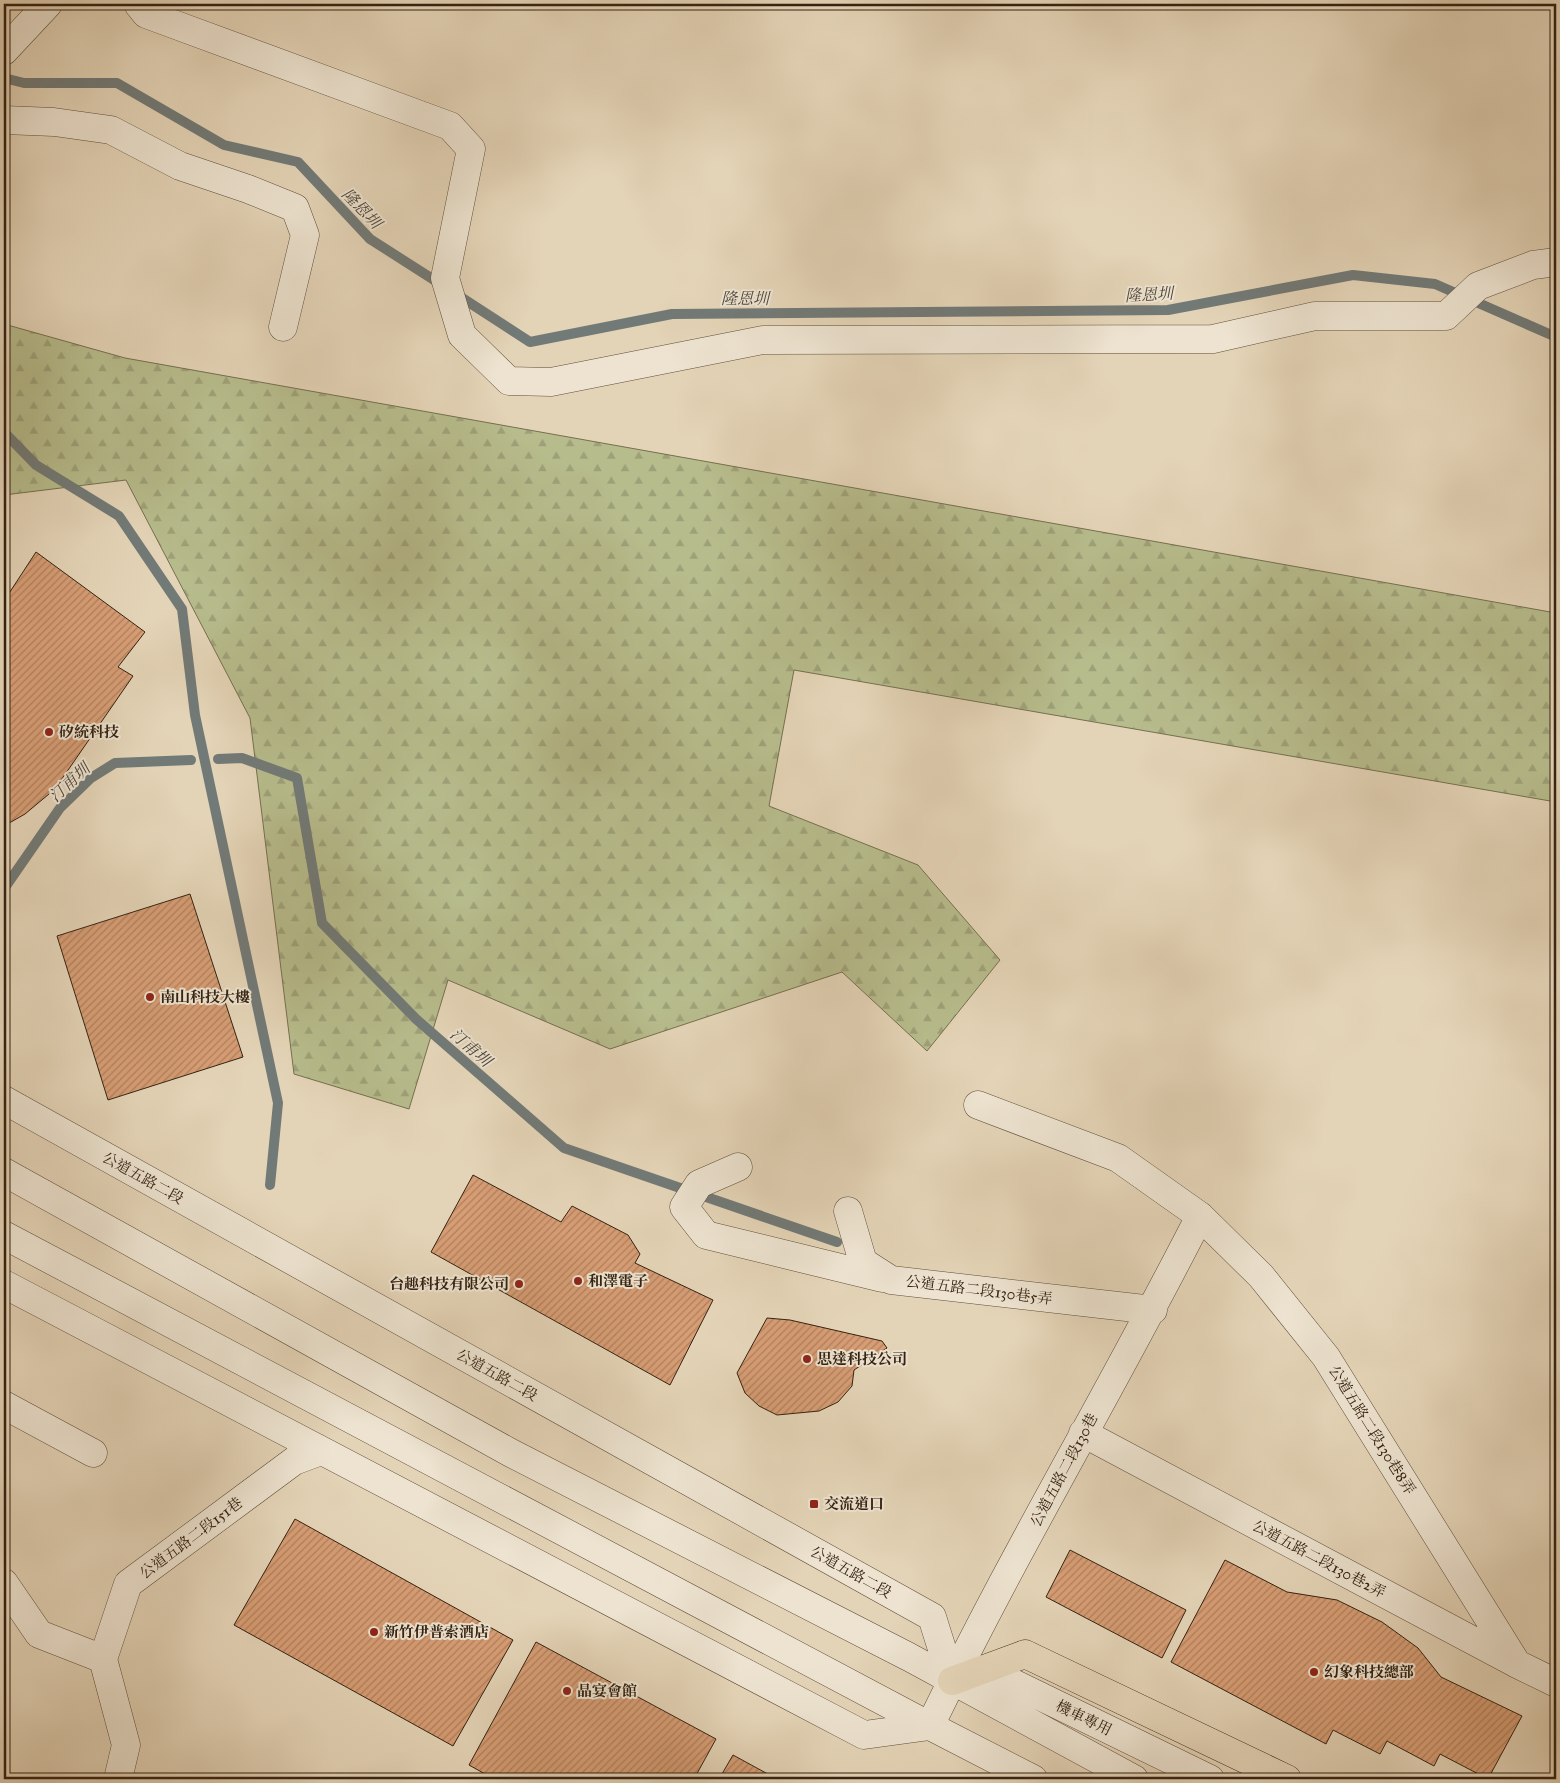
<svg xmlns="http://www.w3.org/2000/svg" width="1560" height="1783" font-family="'IM FELL Great Primer','Noto Serif TC',serif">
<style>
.forest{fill:url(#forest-firs);stroke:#766f4f}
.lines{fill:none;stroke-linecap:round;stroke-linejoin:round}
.stream{stroke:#727a77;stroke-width:10}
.building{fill:url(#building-hatch);stroke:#342212}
.minor-casing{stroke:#604e3b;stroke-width:29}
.highway-casing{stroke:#342212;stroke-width:29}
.minor{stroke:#ede3d0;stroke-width:28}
.highway{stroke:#e4d4b7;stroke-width:28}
.poi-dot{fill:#8f2418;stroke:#ede3d0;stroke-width:2}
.labels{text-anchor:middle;stroke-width:4;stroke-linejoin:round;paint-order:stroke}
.poi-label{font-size:15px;font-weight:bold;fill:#342212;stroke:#ede3d0;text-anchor:start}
.street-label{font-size:15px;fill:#342212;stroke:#ede3d0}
.water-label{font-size:16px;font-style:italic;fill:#4e473c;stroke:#ede3d0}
</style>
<defs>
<pattern id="forest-firs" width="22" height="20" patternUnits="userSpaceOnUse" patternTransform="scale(1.25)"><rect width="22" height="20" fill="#b7bc8c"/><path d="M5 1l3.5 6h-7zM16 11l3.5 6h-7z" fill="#9ea178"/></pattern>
<pattern id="building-hatch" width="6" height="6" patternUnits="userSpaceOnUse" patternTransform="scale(1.25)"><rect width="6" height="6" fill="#d79d74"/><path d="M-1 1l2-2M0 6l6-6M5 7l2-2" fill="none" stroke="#af805e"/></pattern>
</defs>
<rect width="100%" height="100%" fill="#e4d4b7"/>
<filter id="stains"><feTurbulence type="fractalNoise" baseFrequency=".004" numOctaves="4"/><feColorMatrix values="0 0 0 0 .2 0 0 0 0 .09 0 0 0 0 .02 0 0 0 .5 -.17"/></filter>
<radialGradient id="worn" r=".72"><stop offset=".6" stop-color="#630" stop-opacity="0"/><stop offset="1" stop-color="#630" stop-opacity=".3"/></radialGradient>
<path class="forest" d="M4,324L125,358L1556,613V802L794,670L769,806L918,865L1000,960L927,1051L842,972L610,1049L448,980L409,1109L294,1074L250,718L126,480L4,495Z"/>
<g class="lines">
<path class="stream" d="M4,78L24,83H117L224,145L298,162L370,239L442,285
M456,294L530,342L672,314L1168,310L1353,275L1435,284L1556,337
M4,432L36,465L119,516L182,609L195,715L278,1103L270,1185
M218,759L242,758L297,778L322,923L416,1019L564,1148L837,1242
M4,889L60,808L91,778L115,763L191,760"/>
</g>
<path class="building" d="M36,552L145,632L118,667L133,676L55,789L25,814L4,826V601Z
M190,894L243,1057L108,1100L57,936Z
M473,1175L561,1222L572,1206L628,1235L640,1254L635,1263L713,1300L670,1385L431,1252Z
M767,1318L790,1320L882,1341L887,1348L854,1370L852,1386L838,1402L819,1411L777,1415L759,1406L745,1393L737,1373Z
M295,1519L513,1640L453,1746L234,1625Z
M1070,1550L1186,1610L1162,1658L1046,1597Z
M1225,1560L1287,1592L1337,1600L1382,1622L1418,1648L1441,1677L1522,1716L1488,1779L1440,1754L1434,1766L1387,1741L1380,1754L1333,1730L1326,1744L1171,1662Z
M536,1642L716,1739L694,1779H494L469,1765Z
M733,1755L777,1779H719Z"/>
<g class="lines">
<g class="minor-casing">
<path id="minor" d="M138,4L146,14L450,126L471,149L445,278L462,335L509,381L551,382L763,340L1213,339L1315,316H1446L1478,286L1533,265L1556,262
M4,51L48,4
M4,120L54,122L111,130L180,166L248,189L295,208L305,235L283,327
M4,1100L932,1617L952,1681
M978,1105L1118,1158L1200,1216L1261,1276L1326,1357L1517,1664
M738,1167L699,1184L684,1207L706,1235L882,1278
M4,1172L511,1453L909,1657L1134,1779
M848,1211L863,1262L891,1280L1153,1310
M4,1235L930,1726L1033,1779
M4,1284L864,1735L930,1726
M4,1405L93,1453
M1083,1433L1517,1664L1556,1683
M4,1583L39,1634L103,1659L126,1745L118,1779
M103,1659L128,1584L294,1461L321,1451
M958,1681L1011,1682L1210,1779
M930,1726C1013,1553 1113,1388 1200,1216"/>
</g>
<g class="highway-casing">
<path id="highway" d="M952,1681L1025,1654L1287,1779"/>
</g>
<use href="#minor" class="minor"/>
<use href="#highway" class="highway"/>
</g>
<g class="poi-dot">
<circle cx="49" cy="732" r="5"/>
<circle cx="150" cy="997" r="5"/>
<circle cx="578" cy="1281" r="5"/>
<circle cx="519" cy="1284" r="5"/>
<circle cx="807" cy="1359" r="5"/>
<rect x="809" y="1499" width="10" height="10" rx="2.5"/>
<circle cx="374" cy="1632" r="5"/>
<circle cx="1314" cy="1672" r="5"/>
<circle cx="567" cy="1691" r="5"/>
</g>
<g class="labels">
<g class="poi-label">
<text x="59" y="737">矽統科技</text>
<text x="160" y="1002">南山科技大樓</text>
<text x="588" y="1286">和澤電子</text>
<text x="509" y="1289" text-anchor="end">台趣科技有限公司</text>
<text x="817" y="1364">思達科技公司</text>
<text x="824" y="1509">交流道口</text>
<text x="384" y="1637">新竹伊普索酒店</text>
<text x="1324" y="1677">幻象科技總部</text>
<text x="577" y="1696">晶宴會館</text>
</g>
<g class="street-label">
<text transform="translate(143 1178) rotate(29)" y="5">公道五路二段</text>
<text transform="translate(979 1290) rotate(7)" y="5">公道五路二段130巷5弄</text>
<text transform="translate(497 1375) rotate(29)" y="5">公道五路二段</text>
<text transform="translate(1372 1430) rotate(58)" y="5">公道五路二段130巷8弄</text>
<text transform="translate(1064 1470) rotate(-62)" y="5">公道五路二段130巷</text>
<text transform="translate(191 1538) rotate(-37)" y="5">公道五路二段151巷</text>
<text transform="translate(1319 1559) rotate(28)" y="5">公道五路二段130巷2弄</text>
<text transform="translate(851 1572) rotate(29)" y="5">公道五路二段</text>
<text transform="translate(1084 1718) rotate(26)" y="5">機車專用</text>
</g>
<g class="water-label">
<text transform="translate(362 208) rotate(46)" y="6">隆恩圳</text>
<text transform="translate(1149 294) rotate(-3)" y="6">隆恩圳</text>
<text x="745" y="304">隆恩圳</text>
<text transform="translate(69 782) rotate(-43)" y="6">汀甫圳</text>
<text transform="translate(471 1047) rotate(41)" y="6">汀甫圳</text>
</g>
</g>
<rect width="1560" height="1783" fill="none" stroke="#e4d4b7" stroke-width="20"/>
<rect x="5" y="5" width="1550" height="1773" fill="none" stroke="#342212" stroke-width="2.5"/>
<rect x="10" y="10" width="1540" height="1763" fill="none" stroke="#342212"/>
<rect width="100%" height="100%" filter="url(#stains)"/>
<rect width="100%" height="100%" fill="url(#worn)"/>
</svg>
